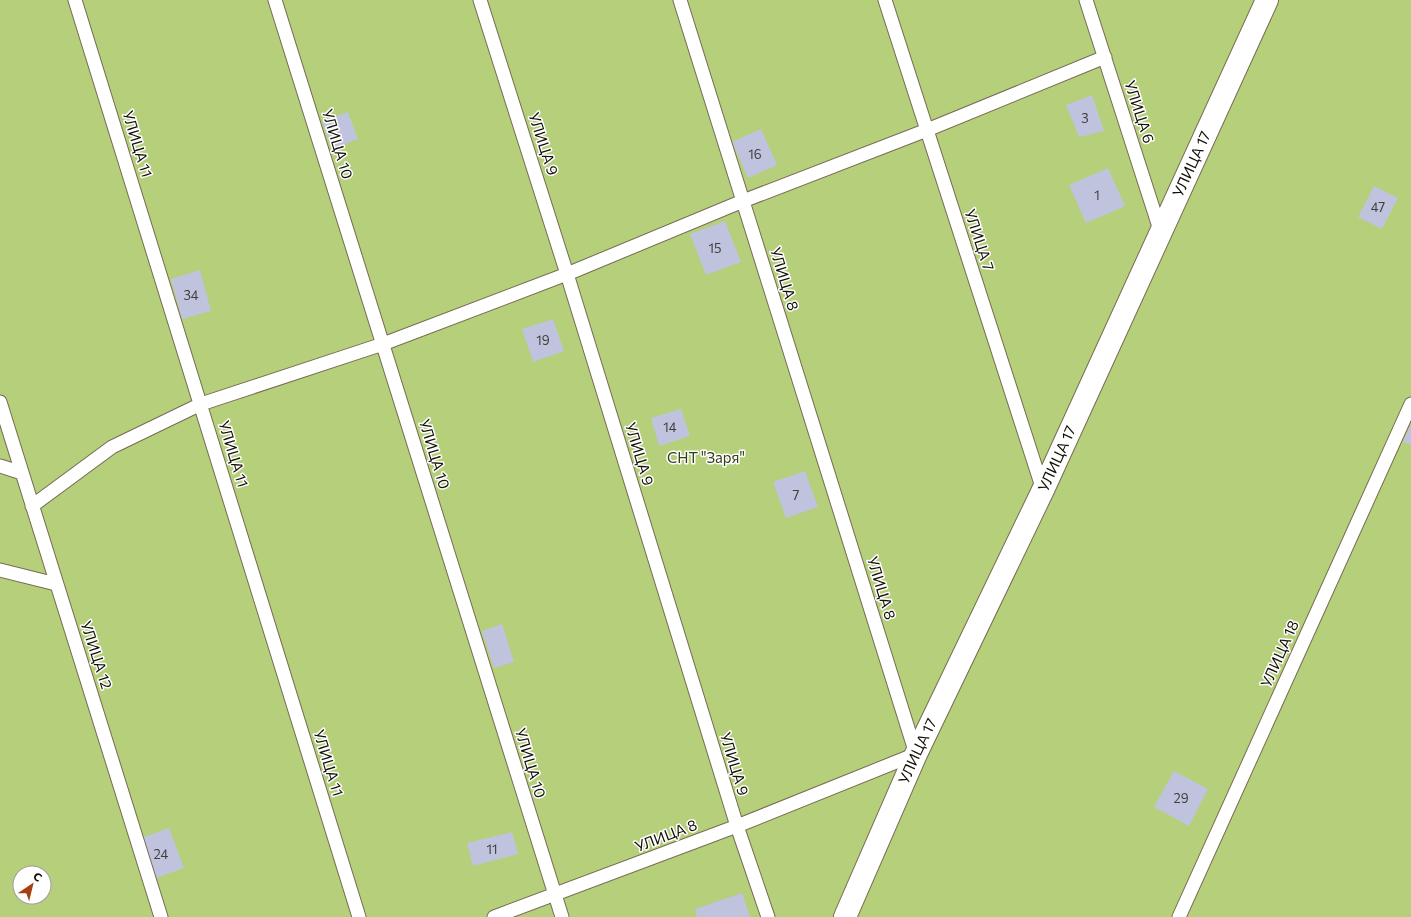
<svg xmlns="http://www.w3.org/2000/svg" width="1411" height="917" font-family="Commissioner,sans-serif">
<style>
.green{fill:#b5cf7a;fill-rule:evenodd}
.building{fill:#c0c3de}
.lines{fill:none;stroke-linecap:round;stroke-linejoin:round}
.lane-casing{stroke:#766c53;stroke-width:15}
.street-casing{stroke:#766c53;stroke-width:24}
.lane{stroke:#fff;stroke-width:13}
.street{stroke:#fff;stroke-width:22}
.labels{text-anchor:middle;stroke-width:3;stroke-linejoin:round;paint-order:stroke}
.number-label{font-size:13px;fill:#3f3d3d}
.street-label{font-size:15px;fill:#141007;stroke:#fff}
.park-label{font-size:15px;fill:#343e17;stroke:#fff}
</style>
<rect width="100%" height="100%" fill="#fcf1d5"/>
<path class="green" d="M0,0H1411V917H0ZM20,873H44V897H20Z"/>
<path class="building" d="M1092,95L1104,131L1079,137L1066,105Z
M348,112L358,139L332,149L322,121Z
M761,129L777,165L748,178L732,142Z
M1108,168L1125,206L1086,223L1069,185Z
M1374,186L1398,198L1382,229L1358,217Z
M725,221L741,262L706,275L690,234Z
M200,270L211,311L182,319L171,279Z
M553,319L564,351L533,362L522,329Z
M681,409L690,436L659,446L651,418Z
M1411,424V445L1403,442Z
M805,471L818,507L786,518L773,482Z
M502,624L514,662L494,668L482,631Z
M1174,771L1208,789L1189,826L1154,807Z
M169,828L184,868L153,879L138,839Z
M512,832L518,854L473,866L467,843Z
M742,893L750,917H697L695,909Z"/>
<g class="lines">
<g class="lane-casing">
<path id="lane" d="M75,0L359,917
M275,0L562,917
M480,0L567,274L737,826L768,917
M885,0L1043,490
M1086,0L1161,233
M0,402L161,917
M0,466L22,473
M32,506L112,447L201,404L383,344L567,274L743,201L927,130L1105,57
M0,570L56,584
M494,917L737,826L916,754L680,0
M1179,917L1411,404"/>
</g>
<g class="street-casing">
<g id="street">
<path id="s1" d="M845,917L916,754L1043,490L1267,0"/>
</g>
</g>
<use href="#lane" class="lane"/>
<use href="#street" class="street"/>
</g>
<g class="labels">
<g class="number-label">
<text x="1085" y="123">3</text>
<text x="755" y="159">16</text>
<text x="1097" y="200">1</text>
<text x="1378" y="212">47</text>
<text x="715" y="253">15</text>
<text x="191" y="300">34</text>
<text x="543" y="345">19</text>
<text x="670" y="432">14</text>
<text x="796" y="500">7</text>
<text x="1181" y="803">29</text>
<text x="492" y="854">11</text>
<text x="161" y="859">24</text>
</g>
<g class="street-label">
<text transform="translate(1139 112) rotate(72)" y="5">УЛИЦА 6</text>
<text transform="translate(137 144) rotate(73)" y="5">УЛИЦА 11</text>
<text transform="translate(337 144) rotate(73)" y="5">УЛИЦА 10</text>
<text transform="translate(543 144) rotate(72)" y="5">УЛИЦА 9</text>
<text dy="5" stroke="none"><textPath href="#s1" startOffset="829">УЛИЦА 17</textPath></text>
<text transform="translate(979 240) rotate(72)" y="5">УЛИЦА 7</text>
<text transform="translate(784 279) rotate(73)" y="5">УЛИЦА 8</text>
<text transform="translate(233 454) rotate(73)" y="5">УЛИЦА 11</text>
<text transform="translate(434 454) rotate(73)" y="5">УЛИЦА 10</text>
<text transform="translate(639 454) rotate(73)" y="5">УЛИЦА 9</text>
<text dy="5" stroke="none"><textPath href="#s1" startOffset="505">УЛИЦА 17</textPath></text>
<text transform="translate(881 588) rotate(73)" y="5">УЛИЦА 8</text>
<text transform="translate(1280 654) rotate(-66)" y="5">УЛИЦА 18</text>
<text transform="translate(96 655) rotate(72)" y="5">УЛИЦА 12</text>
<text dy="5" stroke="none"><textPath href="#s1" startOffset="181">УЛИЦА 17</textPath></text>
<text transform="translate(328 763) rotate(73)" y="5">УЛИЦА 11</text>
<text transform="translate(530 763) rotate(73)" y="5">УЛИЦА 10</text>
<text transform="translate(734 764) rotate(73)" y="5">УЛИЦА 9</text>
<text transform="translate(666 836) rotate(-21)" y="5">УЛИЦА 8</text>
</g>
<g class="park-label">
<text x="706" y="463">СНТ "Заря"</text>
</g>
</g>
<g transform="translate(32 885) rotate(35)"><circle r="19" fill="#ffffff" stroke="#a19f9c"/>
<path d="M0-3L7 15L0 10L-7 15Z" fill="#a53f14"/>
<text y="-6" font-size="11" font-weight="bold" text-anchor="middle" fill="#141007">С</text>
</g>
</svg>
